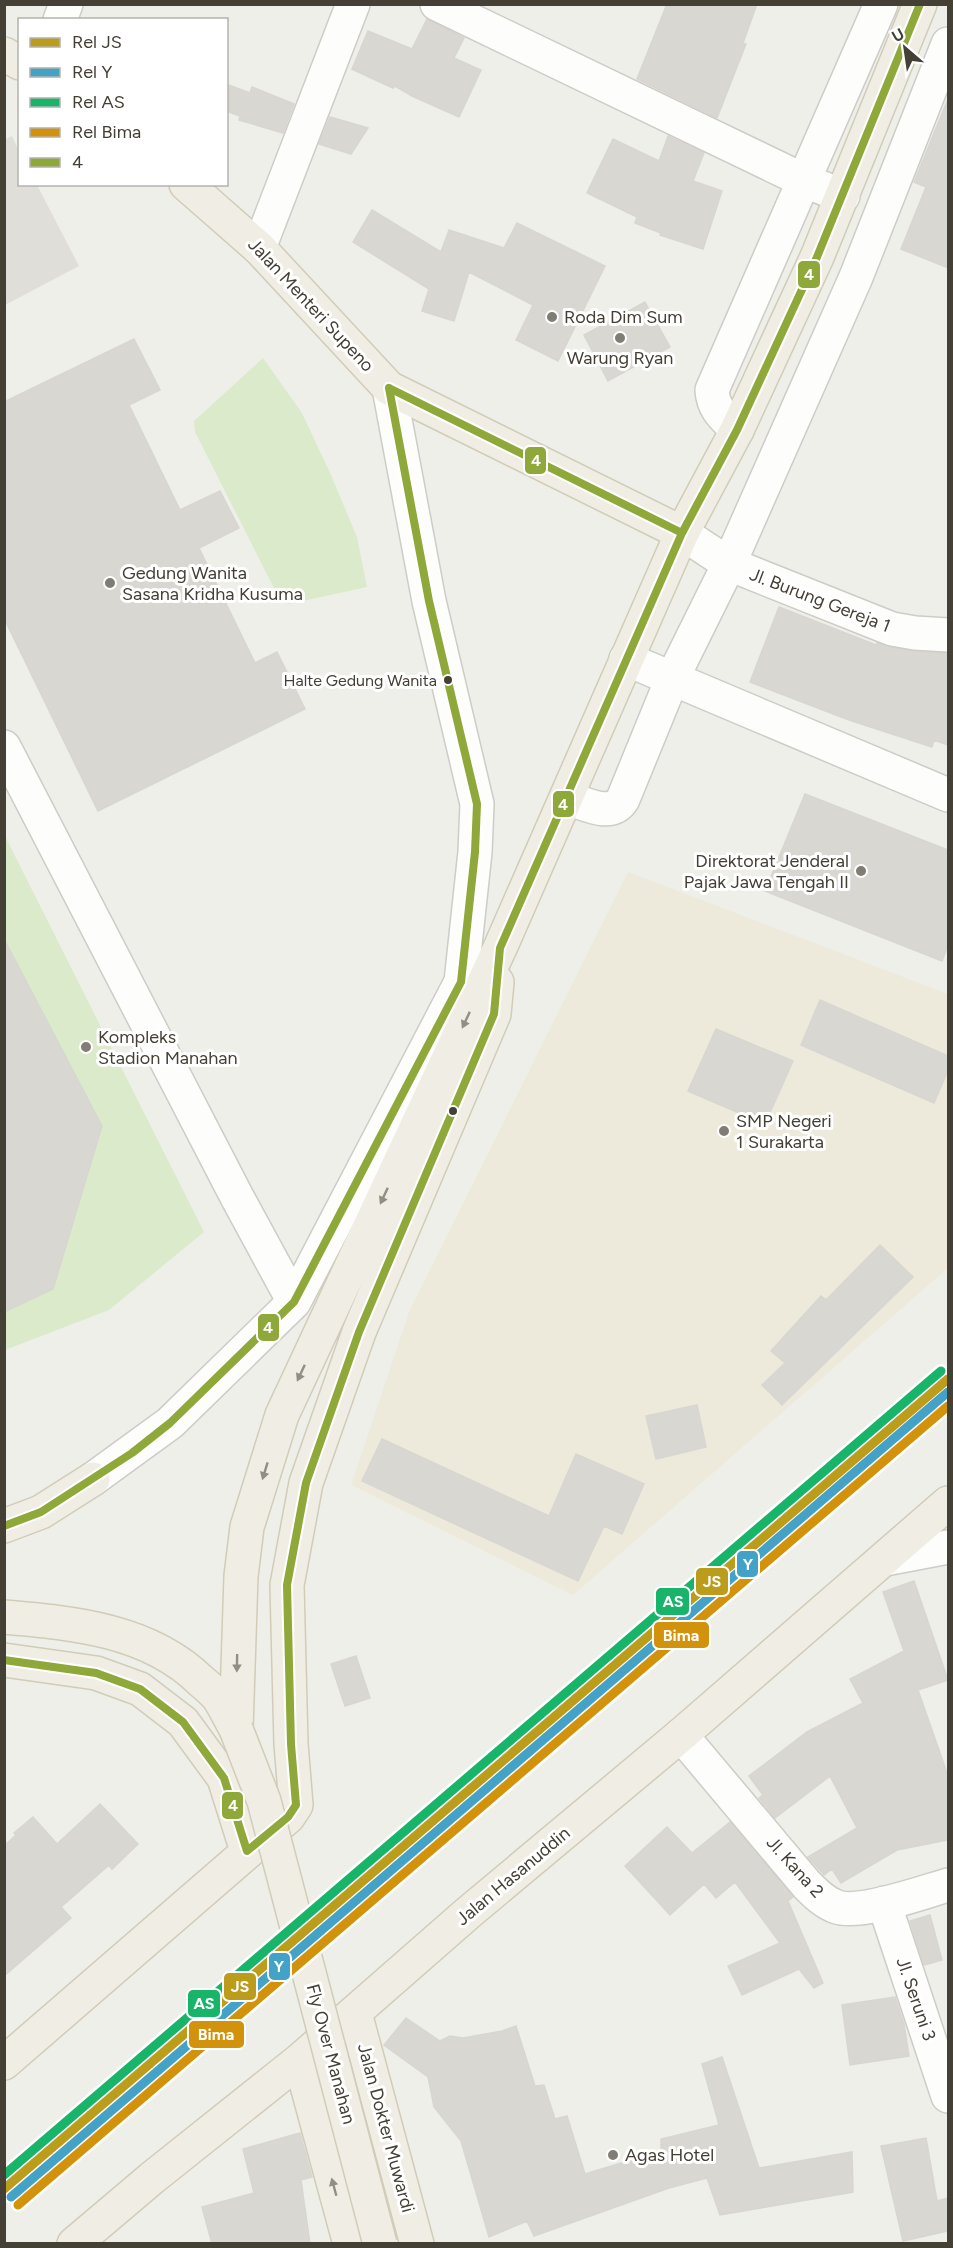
<svg xmlns="http://www.w3.org/2000/svg" width="953" height="2248" font-family="Figtree,sans-serif">
<style>
.education{fill:#edeadc}
.green{fill:#daeacb}
.parking{fill:#dfded9}
.building{fill:#d9d7d2;stroke:#d7d6d0;stroke-width:1.5}
.lines{fill:none;stroke-linecap:round;stroke-linejoin:round}
.minor-casing{stroke:#cdccc7;stroke-width:36}
.major-casing{stroke:#d1ccb8;stroke-width:36}
.minor{stroke:#fdfdfc;stroke-width:33}
.major{stroke:#f0eee4;stroke-width:33}
.major-bridge-casing{stroke:#d1ccb8;stroke-width:36;stroke-linecap:butt}
.major-bridge{stroke:#f0eee4;stroke-width:33}
.bus-1-casing{stroke:#fff;stroke-width:12}
.bus-1{stroke:#8ea83a;stroke-width:8}
.rail-1-casing{stroke:#fff;stroke-width:14}
.rail-2-casing{stroke:#fff;stroke-width:14}
.rail-3-casing{stroke:#fff;stroke-width:14}
.rail-4-casing{stroke:#fff;stroke-width:14}
.rail-1{stroke:#bc9c1b;stroke-width:9}
.rail-2{stroke:#43a2c5;stroke-width:9}
.rail-3{stroke:#17b46a;stroke-width:9}
.rail-4{stroke:#d3920b;stroke-width:9}
.oneway{fill:#928e84}
.poi-dot{fill:#807d75;stroke:#fff;stroke-width:2}
.bus-dot{fill:#454036;stroke:#fff;stroke-width:2}
.labels{text-anchor:middle;stroke-width:6;stroke-linejoin:round;paint-order:stroke}
.bus-label{font-size:16px;fill:#454036;stroke:#fff;text-anchor:end}
.street-label{font-size:18px;fill:#454036;stroke:#fff}
.poi-label{font-size:18px;fill:#454036;stroke:#fff;text-anchor:start}
.line-badge{stroke:#fff;stroke-width:2}
.badge-label{font-size:16px;text-anchor:middle;font-weight:bold;fill:#fff}
</style>
<rect width="100%" height="100%" fill="#efefea"/>
<path class="education" d="M628,872L948,994V1268L573,1595L351,1485L409,1312Z"/>
<path class="green" d="M263,358L302,413L331,475L357,537L367,587L289,604L281,602L195,432L194,421Z
M4,834L204,1232L109,1310L5,1350V1312L53,1289L102,1126L19,968L5,964Z"/>
<path class="parking" d="M12,136L19,151L20,184L37,185L79,266L5,305L4,140Z"/>
<path class="building" d="M667,4H757L743,43L746,44L717,118L637,79Z
M427,19L464,38L454,58L481,70L459,117L412,96L395,86L393,88L352,69L368,31L412,49Z
M226,84L250,93L252,87L294,104L283,133L239,120L240,116L226,111Z
M948,99V268L901,249L926,187L914,182Z
M330,117L368,128L351,154L319,144Z
M668,136L704,153L693,181L722,191L703,249L660,235L661,233L635,223L637,217L587,193L613,139L659,161Z
M372,210L441,252L449,230L504,248L517,223L605,266L558,361L516,340L533,305L469,272L454,321L422,311L429,289L353,242Z
M645,302L670,347L608,381L584,335Z
M134,339L160,390L129,405L180,510L220,491L239,528L199,548L255,663L277,652L305,709L98,811L4,618V402Z
M779,607L876,645L877,643L912,651L948,653V745L934,740L932,747L849,720L750,682Z
M805,794L948,850V945L942,961L765,891Z
M4,939L102,1126L53,1289L4,1312Z
M820,1000L948,1056V1070L934,1103L801,1045Z
M716,1029L793,1061L765,1124L688,1091Z
M880,1245L913,1277L782,1405L762,1385L785,1363L771,1351L821,1296L826,1300Z
M697,1405L706,1447L656,1459L646,1416Z
M382,1439L549,1516L576,1454L644,1484L622,1534L604,1526L578,1581L362,1481Z
M914,1581L948,1680L918,1690L948,1776V1840L897,1850L841,1883L832,1869L824,1875L808,1857L857,1828L830,1776L775,1818L759,1798L763,1795L749,1776L807,1732L863,1703L850,1679L904,1651L883,1592Z
M356,1656L370,1698L345,1706L331,1664Z
M100,1804L138,1844L112,1869L109,1865L61,1907L71,1918L4,1976V1846L16,1835L14,1833L33,1817L57,1844Z
M730,1822L793,1897L788,1901L823,1983L814,1988L799,1969L742,1995L728,1966L780,1943L735,1882L716,1898L704,1884L670,1915L625,1866L667,1827L692,1853Z
M930,1915L942,1960L924,1965L910,1921Z
M895,1997L904,2024L909,2056L850,2065L842,2005Z
M406,2018L440,2041L450,2036L463,2038L502,2031L516,2026L535,2086L544,2085L555,2119L567,2116L585,2174L661,2151V2139L719,2125L702,2064L722,2057L759,2168L852,2152L853,2192L720,2215L707,2178L669,2188L534,2236L527,2221L489,2237L461,2141L434,2107L428,2077L384,2045Z
M300,2133L312,2177L301,2180L310,2244H212L202,2207L254,2193L243,2149Z
M926,2138L937,2201L948,2198V2231L903,2241L881,2146Z"/>
<g class="lines">
<g class="minor-casing">
<path id="minor" d="M437,4L805,181L843,196
M60,20L66,4
M259,248L353,4
M737,430C724,417 713,409 712,390L881,4
M682,533L729,564L892,629L915,633L948,635
M626,659L948,795
M4,747L237,1197L294,1302
M567,798C584,803 611,819 623,799L672,679L729,564L856,277L948,44
M93,1479L170,1423L294,1302L461,982L475,852L477,804L429,601L389,388
M885,1559L948,1547
M681,1735L807,1885C816,1894 825,1903 837,1907C860,1915 924,1892 948,1885
M884,1903L948,2096"/>
</g>
<g class="major-casing">
<path id="major" d="M4,54L20,63
M186,184L259,248L389,388L682,533
M4,1526L41,1512L93,1479
M4,1617C74,1623 149,1630 201,1681C207,1686 213,1691 218,1697C225,1707 230,1719 236,1729
M4,1660L96,1673L140,1689L183,1722L224,1778L247,1851
M236,1729L241,1576L247,1527L282,1415L500,948L682,533L737,430L817,257L920,4
M355,2013L417,2244
M300,2060L350,2244
M4,2063L288,1817L296,1805L291,1744L287,1585L306,1483L359,1332L494,1014L497,982
M74,2244L152,2178L300,2060L468,1913L681,1735L948,1503"/>
</g>
<use href="#minor" class="minor"/>
<use href="#major" class="major"/>
<g class="major-bridge-casing">
<path id="major-bridge" d="M236,1729L264,1801L380,2244"/>
</g>
<use href="#major-bridge" class="major-bridge"/>
<g class="bus-1-casing">
<path id="bus-1" d="M389,388L682,533
M4,1526L41,1512L132,1453L170,1423L294,1302L461,982L475,852L477,804L429,601L389,388
M4,1660L96,1673L140,1689L183,1722L224,1778L247,1851L288,1817L296,1805L291,1744L287,1585L306,1483L359,1332L494,1014L500,948L682,533L737,430L817,257L920,4"/>
</g>
<use href="#bus-1" class="bus-1"/>
<g class="rail-1-casing">
<path id="rail-1" d="M4,2189L948,1379"/>
</g>
<g class="rail-2-casing">
<path id="rail-2" d="M11,2197L948,1392"/>
</g>
<g class="rail-3-casing">
<path id="rail-3" d="M4,2175L941,1371"/>
</g>
<g class="rail-4-casing">
<path id="rail-4" d="M18,2205L948,1406"/>
</g>
<use href="#rail-1" class="rail-1"/>
<use href="#rail-2" class="rail-2"/>
<use href="#rail-3" class="rail-3"/>
<use href="#rail-4" class="rail-4"/>
</g>
<defs><path id="oneway-solid" d="M-6-.8H1V-3.2L6.5 0L1 3.2V.8H-6Z" transform="scale(1.5)"/></defs>
<g class="oneway">
<use href="#oneway-solid" transform="translate(466 1020) rotate(115)"/>
<use href="#oneway-solid" transform="translate(384 1196) rotate(115)"/>
<use href="#oneway-solid" transform="translate(301 1373) rotate(115)"/>
<use href="#oneway-solid" transform="translate(265 1471) rotate(107)"/>
<use href="#oneway-solid" transform="translate(237 1663) rotate(91)"/>
<use href="#oneway-solid" transform="translate(334 2187) rotate(-105)"/>
</g>
<g class="poi-dot">
<circle cx="552" cy="317" r="6"/>
<circle cx="620" cy="338" r="6"/>
<circle cx="110" cy="583" r="6"/>
<circle cx="861" cy="871" r="6"/>
<circle cx="86" cy="1047" r="6"/>
<circle cx="724" cy="1131" r="6"/>
<circle cx="613" cy="2155" r="6"/>
</g>
<g class="bus-dot">
<circle cx="448" cy="680" r="5"/>
<circle cx="453" cy="1111" r="5"/>
</g>
<g class="labels">
<g class="bus-label">
<text x="437" y="686">Halte Gedung Wanita</text>
</g>
<g class="street-label">
<text transform="translate(311 305) rotate(47)" y="6">Jalan Menteri Supeno</text>
<text transform="translate(820 600) rotate(21)" y="6">Jl. Burung Gereja 1</text>
<text transform="translate(795 1867) rotate(48)" y="6">Jl. Kana 2</text>
<text transform="translate(513 1876) rotate(-40)" y="6">Jalan Hasanuddin</text>
<text transform="translate(916 1999) rotate(71)" y="6">Jl. Seruni 3</text>
<text transform="translate(331 2054) rotate(75)" y="6">Fly Over Manahan</text>
<text transform="translate(386 2128) rotate(75)" y="6">Jalan Dokter Muwardi</text>
</g>
<g class="poi-label">
<text x="564" y="323">Roda Dim Sum</text>
<text x="620" y="364" text-anchor="middle">Warung Ryan</text>
<text x="122" y="579">Gedung Wanita<tspan x="122" dy="21">Sasana Kridha Kusuma</tspan></text>
<text x="849" y="867" text-anchor="end">Direktorat Jenderal<tspan x="849" dy="21">Pajak Jawa Tengah II</tspan></text>
<text x="98" y="1043">Kompleks<tspan x="98" dy="21">Stadion Manahan</tspan></text>
<text x="736" y="1127">SMP Negeri<tspan x="736" dy="21">1 Surakarta</tspan></text>
<text x="625" y="2161">Agas Hotel</text>
</g>
</g>
<g class="line-badge">
<rect x="797" y="260" width="24" height="29" rx="6" fill="#8ea83a"/>
<rect x="524" y="446" width="23" height="29" rx="6" fill="#8ea83a"/>
<rect x="552" y="790" width="23" height="28" rx="6" fill="#8ea83a"/>
<rect x="257" y="1313" width="23" height="29" rx="6" fill="#8ea83a"/>
<rect x="736" y="1550" width="23" height="28" rx="6" fill="#43a2c5"/>
<rect x="695" y="1567" width="34" height="29" rx="6" fill="#bc9c1b"/>
<rect x="655" y="1587" width="35" height="29" rx="6" fill="#17b46a"/>
<rect x="653" y="1621" width="57" height="28" rx="6" fill="#d3920b"/>
<rect x="221" y="1791" width="23" height="29" rx="6" fill="#8ea83a"/>
<rect x="268" y="1952" width="23" height="29" rx="6" fill="#43a2c5"/>
<rect x="223" y="1972" width="34" height="29" rx="6" fill="#bc9c1b"/>
<rect x="187" y="1989" width="34" height="29" rx="6" fill="#17b46a"/>
<rect x="188" y="2020" width="57" height="29" rx="6" fill="#d3920b"/>
</g>
<g class="badge-label">
<text x="809" y="280">4</text>
<text x="536" y="466">4</text>
<text x="563" y="810">4</text>
<text x="268" y="1333">4</text>
<text x="748" y="1570">Y</text>
<text x="712" y="1587">JS</text>
<text x="673" y="1607">AS</text>
<text x="681" y="1641">Bima</text>
<text x="233" y="1811">4</text>
<text x="279" y="1972">Y</text>
<text x="240" y="1992">JS</text>
<text x="204" y="2009">AS</text>
<text x="216" y="2040">Bima</text>
</g>
<rect width="953" height="2248" fill="none" stroke="#454036" stroke-width="12"/>
<rect x="18" y="18" width="210" height="168" fill="#ffffff" stroke="#b5b3af" stroke-width="1.5"/>
<rect x="30" y="38" width="30" height="9" fill="#bc9c1b" stroke="#b5b3af" stroke-width="1.5"/>
<text x="72" y="48" font-size="18" fill="#454036">Rel JS</text>
<rect x="30" y="68" width="30" height="9" fill="#43a2c5" stroke="#b5b3af" stroke-width="1.5"/>
<text x="72" y="78" font-size="18" fill="#454036">Rel Y</text>
<rect x="30" y="98" width="30" height="9" fill="#17b46a" stroke="#b5b3af" stroke-width="1.5"/>
<text x="72" y="108" font-size="18" fill="#454036">Rel AS</text>
<rect x="30" y="128" width="30" height="9" fill="#d3920b" stroke="#b5b3af" stroke-width="1.5"/>
<text x="72" y="138" font-size="18" fill="#454036">Rel Bima</text>
<rect x="30" y="158" width="30" height="9" fill="#8ea83a" stroke="#b5b3af" stroke-width="1.5"/>
<text x="72" y="168" font-size="18" fill="#454036">4</text>
<g transform="translate(905 48) rotate(331)" stroke="#ffffff" stroke-width="4.5" paint-order="stroke">
<path d="M0-4.5L10 22L0 15L-10 22Z" fill="#454036"/>
<text y="-9" font-size="16" font-weight="bold" text-anchor="middle" fill="#454036">U</text>
</g>
</svg>
